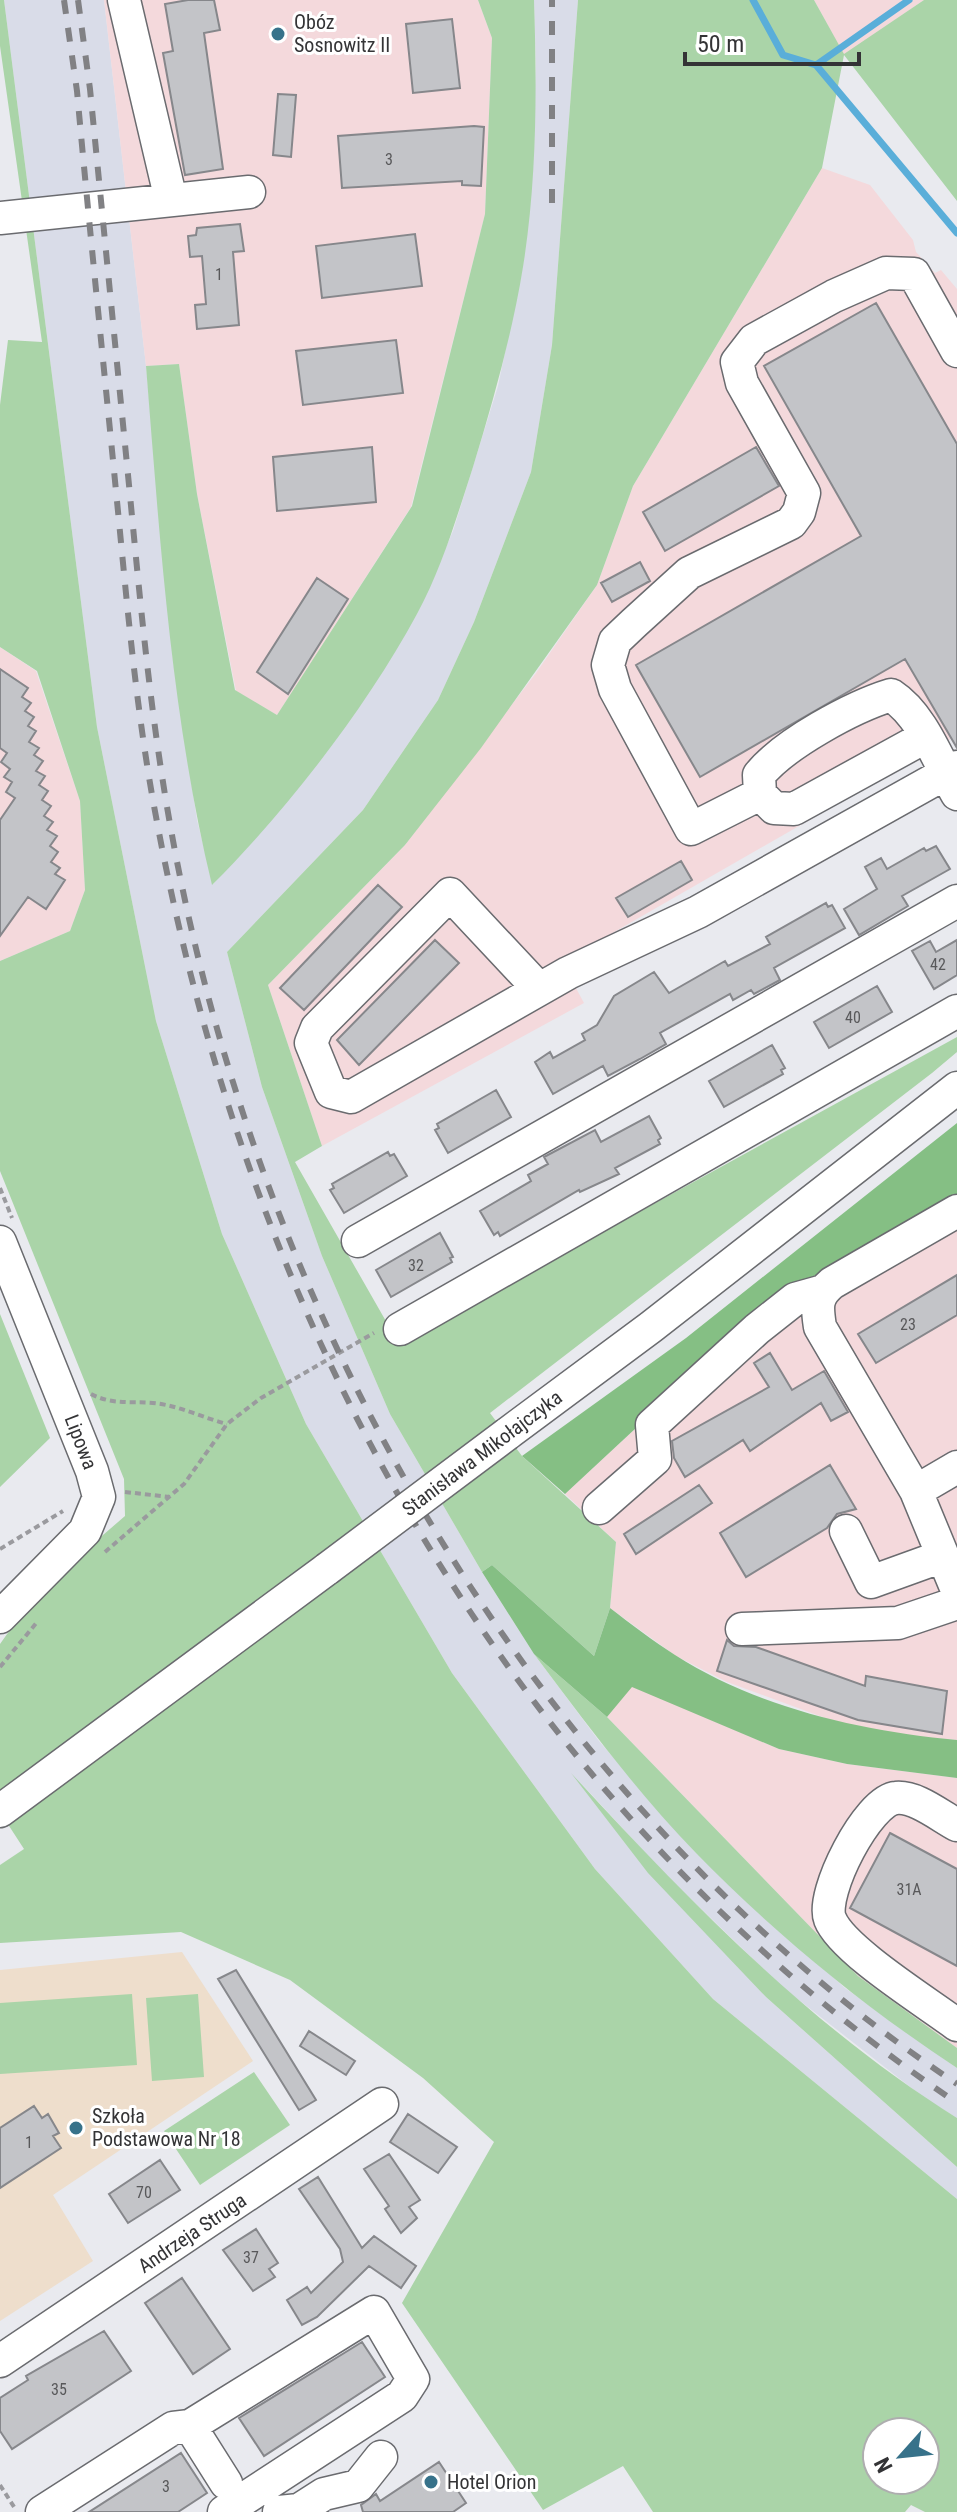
<svg xmlns="http://www.w3.org/2000/svg" width="957" height="2512" font-family="'Roboto Condensed',sans-serif">
<style>
.built{fill:#d9dce8}
.industrial{fill:#f4d9dc}
.education{fill:#eedecc}
.green{fill:#aad4a8;fill-rule:evenodd}
.forest{fill:#85bf84}
.lines{fill:none;stroke-linecap:round;stroke-linejoin:round}
.stream{stroke:#5aaed9;stroke-width:7}
.building{fill:#c3c4c8;stroke:#86878b;stroke-width:2}
.minor-casing{stroke:#6a6b6f;stroke-width:35}
.path{stroke:#9a9a9e;stroke-width:4;stroke-dasharray:6 4;stroke-linecap:butt}
.minor{stroke:#fff;stroke-width:32}
.rail{stroke:#818184;stroke-width:6;stroke-dasharray:14 14;stroke-linecap:butt}
.minor-bridge-casing{stroke:#6a6b6f;stroke-width:35;stroke-linecap:butt}
.minor-bridge{stroke:#fff;stroke-width:32}
.poi-dot{fill:#37728a;stroke:#fff;stroke-width:3}
.labels{text-anchor:middle;stroke-width:6;stroke-linejoin:round;paint-order:stroke}
.number-label{font-size:16px;fill:#58585a}
.poi-label{font-size:20px;fill:#343436;stroke:#fff;text-anchor:start}
.street-label{font-size:20px;fill:#343436;stroke:#fff}
</style>
<rect width="100%" height="100%" fill="#e9eaef"/>
<path class="built" d="M4,0H104L146,366L173,660L197,820L213,884L285,802L352,715L417,614L453,531L498,386L523,266L532,166L536,64L534,0H578L552,345L531,472L474,622L438,700L363,810L227,952L262,1087L322,1256L390,1414L482,1572L534,1654L599,1741L694,1851L845,1988L957,2068V2118L923,2097L781,1986L661,1870L581,1783L766,1997L957,2167V2199L713,1999L595,1869L452,1673L306,1424L222,1234L156,1021L97,727Z"/>
<path class="industrial" d="M104,0H478L492,38L485,214L411,507L277,715L236,691L197,494L179,364L146,366Z
M814,0H924L844,55Z
M822,168L870,185L913,240L916,252L935,273L941,270L957,289V741L954,737L562,962L584,1003L322,1146L268,985L405,845L536,673L597,585L633,486Z
M0,647L36,671L80,801L85,890L70,931L0,961Z
M957,1195V1740L897,1735L836,1722L727,1682L676,1656L610,1608L616,1542L565,1494L777,1297Z
M632,1686L779,1749L847,1764L957,1778V2048L858,1976L607,1717Z"/>
<path class="education" d="M182,1952L253,2061L53,2195L93,2261L0,2321V1970Z"/>
<path class="green" d="M0,0H4L97,727L156,1021L222,1234L306,1424L452,1673L595,1869L713,1999L957,2199V2512H925L911,2505L905,2512H653L623,2466L543,2510L402,2303L494,2142L423,2078L290,1980L181,1932L0,1943V1865L24,1849L0,1812V1644L37,1592L125,1516L124,1479L0,1171V961L70,931L85,890L80,801L37,671L0,647V405L8,340L42,342L0,46ZM877,2432H925V2480H877Z
M478,0H534C537,88 537,180 523,267C512,335 493,401 473,467C457,516 442,568 417,614C366,708 288,809 212,885C171,715 160,540 146,366L179,364L197,494L235,690L277,715L412,506L485,214L492,38Z
M578,0H814L844,54L924,0H957V201L844,55L822,168L633,486L597,585L481,748L405,845L268,985L322,1146L295,1162L399,1344L957,1037V1052L932,1073L490,1413L522,1456L616,1542L610,1608L594,1656L492,1565L482,1572L390,1414L322,1256L262,1087L227,952L363,810L438,700L474,622L531,472L552,345Z
M0,1314L50,1438L0,1487Z
M534,1654L607,1717L858,1976L957,2048V2068C863,2006 774,1933 695,1852C636,1791 585,1722 534,1654Z
M571,1773C688,1900 810,2026 957,2118V2167L766,1997L648,1873Z
M132,1994L137,2065L0,2074V2003Z
M198,1994L204,2077L152,2081L146,1998Z
M254,2072L290,2125L200,2185L164,2131Z"/>
<path class="forest" d="M957,1123V1195L777,1297L565,1494L522,1456L686,1338Z
M492,1565L594,1656L610,1608C631,1624 653,1641 675,1655C758,1708 861,1731 957,1740V1778L847,1764L779,1749L632,1687L607,1717L534,1654L482,1572Z"/>
<g class="lines">
<path class="stream" d="M753,0L783,55L816,65L957,233
M816,65L909,0"/>
</g>
<path class="building" d="M188,0H214L220,30L204,33L223,169L185,175L163,53L173,51L165,4Z
M452,19L460,88L413,93L406,24Z
M278,94L296,95L291,157L273,155Z
M474,126L484,127L481,186L462,185V181L342,188L338,136Z
M240,224L244,251L233,252L239,325L197,329L195,305L206,304L202,256L190,257L188,236L196,235L197,228Z
M415,234L422,286L322,298L316,246Z
M876,303L957,444V748L905,659L700,777L636,665L861,536L764,366Z
M396,340L403,393L303,405L296,351Z
M372,447L376,502L277,511L273,457Z
M756,447L779,486L665,551L643,512Z
M640,562L650,581L612,602L601,583Z
M317,578L348,599L288,694L257,672Z
M0,669L28,688L22,697L31,703L25,711L34,717L28,726L36,731L29,742L39,748L34,755L43,761L36,771L45,776L39,785L48,791L42,800L51,806L44,816L53,822L47,830L57,836L50,846L58,852L51,862L60,868L55,874L65,880L46,909L28,897L0,936V820L15,798L6,792L12,782L4,777L10,769L1,762L7,753L0,748Z
M936,846L950,869L902,896L908,906L859,935L844,909L877,889L865,867L881,858L887,869L924,848L926,851Z
M681,861L692,880L628,917L616,898Z
M378,885L402,907L304,1010L280,988Z
M826,903L828,907L832,905L845,928L774,968L780,980L754,994L751,990L733,1000L730,994L660,1033L666,1044L640,1059L608,1076L603,1066L553,1094L535,1062L550,1052L553,1058L585,1040L582,1034L597,1025L614,996L654,972L669,993L725,961L728,966L770,944L766,937Z
M435,940L459,963L359,1065L337,1040Z
M957,940V975L934,989L912,951L930,941L936,952Z
M877,986L892,1012L829,1048L814,1022Z
M772,1045L785,1068L781,1070L783,1074L724,1107L709,1081Z
M496,1090L511,1117L448,1153L435,1130L439,1128L437,1124Z
M649,1116L661,1138L658,1140L660,1144L615,1168L619,1174L580,1192L579,1190L500,1236L498,1232L494,1235L480,1211L531,1181L528,1175L548,1164L544,1157L595,1130L601,1142Z
M388,1152L390,1156L394,1154L407,1176L344,1213L330,1190L334,1188L332,1184Z
M440,1233L453,1257L450,1258L452,1262L391,1297L376,1270Z
M957,1275V1315L876,1363L858,1334Z
M770,1353L792,1390L824,1371L848,1412L831,1421L821,1403L750,1451L743,1440L685,1477L674,1458L672,1441L769,1387L754,1363Z
M830,1465L856,1509L837,1514L827,1528L746,1577L720,1533Z
M699,1485L712,1503L636,1554L624,1534Z
M727,1640L734,1646L756,1647L865,1686L866,1676L947,1691L942,1734L858,1720L717,1671Z
M890,1833L957,1869V1966L850,1908Z
M236,1970L316,2100L299,2110L218,1979Z
M309,2031L355,2061L346,2075L300,2046Z
M34,2106L42,2118L48,2114L59,2133L53,2136L61,2148L0,2188V2128Z
M408,2114L457,2147L438,2173L390,2142Z
M389,2154L420,2200L409,2207L417,2218L401,2233L385,2209L389,2206L364,2169Z
M160,2160L180,2190L128,2223L109,2194Z
M318,2177L362,2248L374,2236L416,2266L401,2288L369,2266L317,2317L302,2325L287,2300L307,2287L311,2293L343,2262L340,2249L299,2189Z
M256,2229L278,2263L269,2269L275,2277L253,2291L223,2250Z
M182,2278L230,2349L193,2374L145,2303Z
M104,2331L131,2371L12,2449L0,2431V2398L28,2380L26,2376Z
M362,2342L385,2377L264,2456L239,2418Z
M181,2453L207,2493L178,2512H89Z
M439,2462L466,2503L453,2512H363L361,2505L376,2494L380,2501Z"/>
<g class="lines">
<g class="minor-casing">
<path id="minor" d="M124,0L171,200
M0,218L249,192
M925,737L794,809L774,808L760,794L759,775C784,744 852,707 891,695C923,716 938,761 957,794
M760,794L691,829L615,689L608,665L615,641L634,623L689,573L791,523L799,512L804,493L742,383L737,362L754,340L834,296L886,273L914,274L957,351
M539,989L450,894L317,1028L311,1043L331,1092L351,1097L568,973L698,912L957,767
M957,1211L832,1283C815,1297 817,1307 820,1327L916,1491L957,1590
M358,1241L957,901
M0,1242L92,1471L99,1497L85,1531L0,1617
M400,1329L957,1011
M507,1434L651,1327L957,1088
M916,1491L957,1467
M599,1508L655,1459L652,1425L757,1329L795,1299L820,1292
M846,1531L871,1582L943,1556
M742,1629L898,1623L957,1603
M0,1811L327,1569
M957,1825C940,1816 916,1796 896,1798C868,1800 820,1894 830,1919C842,1950 928,2003 957,2025
M0,2361L382,2104
M190,2426L226,2483
M42,2512L173,2428L190,2426L374,2312L413,2379L402,2396L224,2512
M279,2512L299,2510L324,2494L358,2486L381,2457"/>
</g>
<path class="path" d="M0,1188L12,1218
M91,1394C112,1405 130,1401 153,1403C178,1405 203,1418 227,1424
M125,1492L170,1497
M0,1549L63,1511
M105,1552L184,1484L227,1424L261,1398L374,1333
M0,1667L38,1621
M0,2485L16,2510"/>
<use href="#minor" class="minor"/>
<path class="rail" d="M64,0L77,91C89,224 103,358 116,491C127,602 136,713 157,822C254,1341 515,1804 957,2103
M78,0L90,89C103,221 116,353 129,485C140,599 150,712 170,824C258,1322 533,1801 957,2084
M552,203V0"/>
<g class="minor-bridge-casing">
<path id="minor-bridge" d="M327,1569L507,1434"/>
</g>
<use href="#minor-bridge" class="minor-bridge"/>
</g>
<g class="poi-dot">
<circle cx="278" cy="34" r="8"/>
<circle cx="76" cy="2128" r="8"/>
<circle cx="431" cy="2482" r="8"/>
</g>
<g class="labels">
<g class="number-label">
<text x="389" y="165">3</text>
<text x="219" y="280">1</text>
<text x="938" y="970">42</text>
<text x="853" y="1023">40</text>
<text x="416" y="1271">32</text>
<text x="908" y="1330">23</text>
<text x="909" y="1895">31A</text>
<text x="29" y="2148">1</text>
<text x="144" y="2198">70</text>
<text x="251" y="2263">37</text>
<text x="59" y="2395">35</text>
<text x="166" y="2492">3</text>
</g>
<g class="poi-label">
<text x="294" y="29">Obóz<tspan x="294" dy="23">Sosnowitz II</tspan></text>
<text x="92" y="2123">Szkoła<tspan x="92" dy="23">Podstawowa Nr 18</tspan></text>
<text x="447" y="2489">Hotel Orion</text>
</g>
<g class="street-label">
<text transform="translate(81 1442) rotate(69)" y="7">Lipowa</text>
<text transform="translate(482 1453) rotate(-37)" y="7">Stanisława Mikołajczyka</text>
<text transform="translate(192 2233) rotate(-34)" y="7">Andrzeja Struga</text>
</g>
</g>
<g transform="translate(901 2456) rotate(243)"><circle r="38" fill="#ffffff" stroke="#aeaeaf" stroke-width="2"/>
<path d="M0-6L14 30L0 20L-14 30Z" fill="#37728a"/>
<text y="-12" font-size="22" font-weight="bold" text-anchor="middle" fill="#343436">N</text>
</g>
<path d="M685 52v12h174v-12" fill="none" stroke="#343436" stroke-width="4"/>
<text x="697" y="52" font-size="24" fill="#343436" stroke="#ffffff" stroke-width="6" paint-order="stroke">50 m</text>
</svg>
